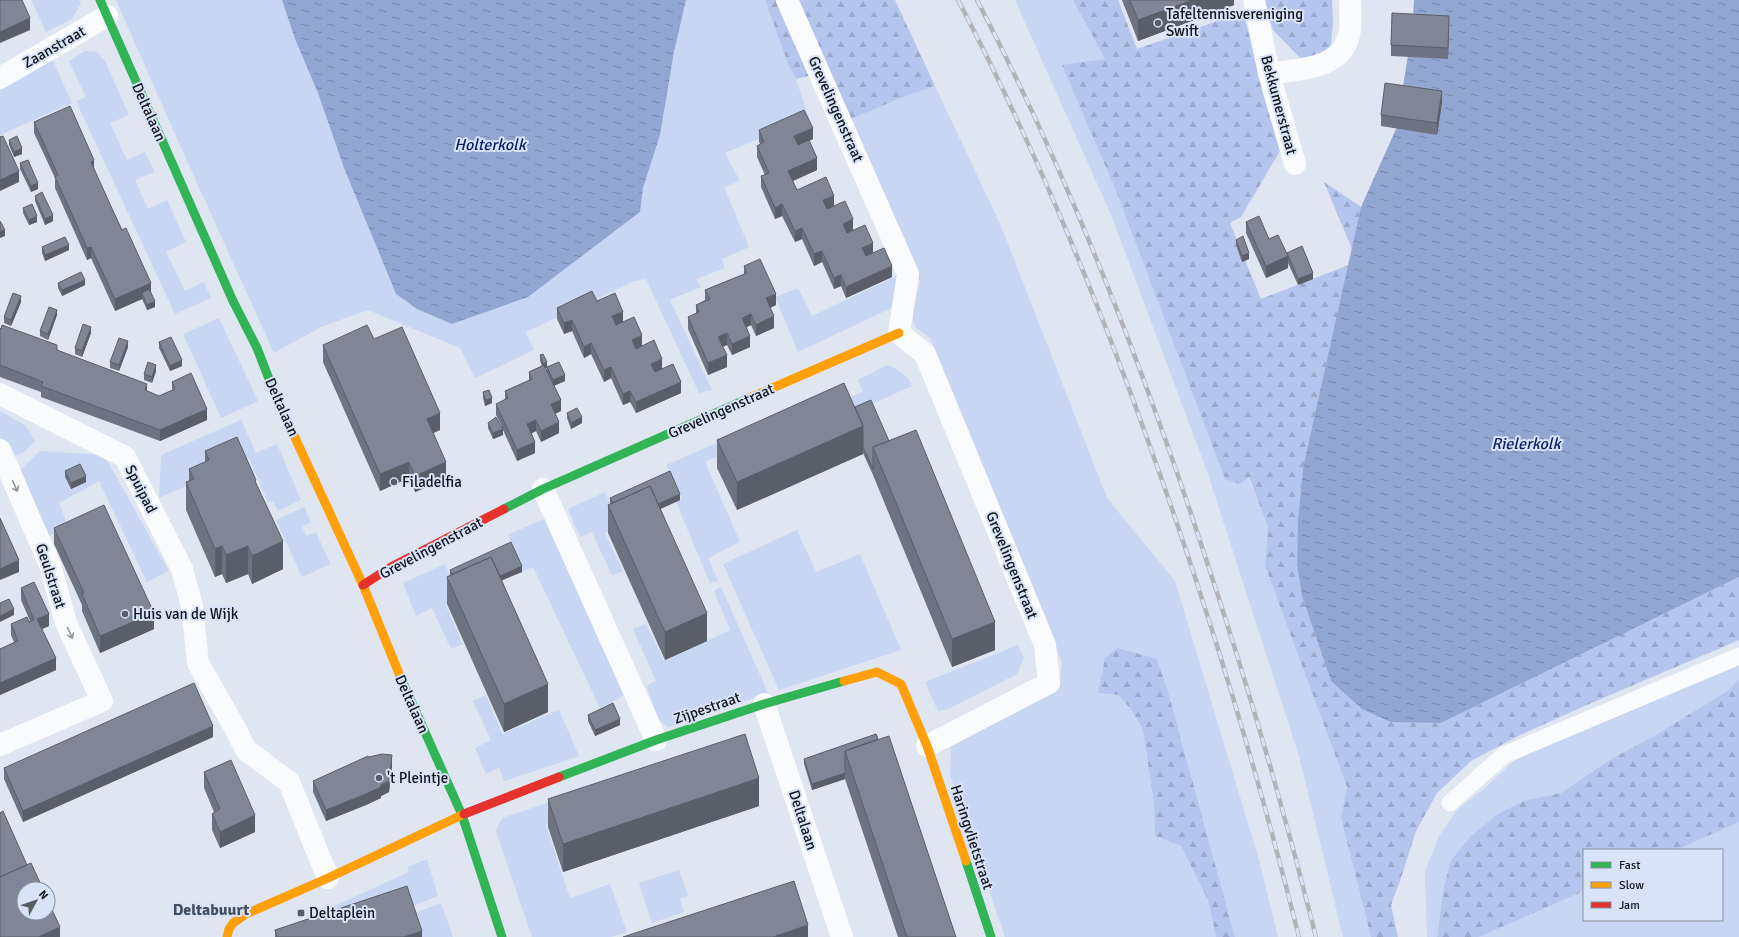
<svg xmlns="http://www.w3.org/2000/svg" width="1739" height="937" font-family="Signika,sans-serif">
<style>
.green{fill:#c7d6f3}
.forest{fill:url(#forest-firs)}
.water{fill:url(#water-ripples)}
.lines{fill:none;stroke-linecap:round;stroke-linejoin:round}
.lane{stroke:#fafbfd;stroke-width:17}
.street{stroke:#fafbfd;stroke-width:22}
.fast{stroke:#30b455;stroke-width:9}
.slow{stroke:#ff9f0a;stroke-width:9}
.jam{stroke:#e5322d;stroke-width:9}
.rail-casing{stroke:#b2b3b6;stroke-width:4.5}
.rail{stroke:#d8e3f8;stroke-width:3;stroke-dasharray:9;stroke-linecap:butt}
.wall{fill:#6e7381}
.shaded-wall{fill:#5a5e69}
.building{fill:#808696;stroke:#5a5e69}
.oneway{stroke:#919397}
.poi-dot{fill:#585d66;stroke:#d8e3f8;stroke-width:1.5}
.labels{text-anchor:middle;stroke-width:4;stroke-linejoin:round;paint-order:stroke}
.poi-label{font-size:15px;fill:#10141b;stroke:#d8e3f8;text-anchor:start}
.street-label{font-size:15px;fill:#10141b;stroke:#d8e3f8}
.water-label{font-size:16px;font-style:italic;fill:#0a2165;stroke:#d8e3f8}
.neighbourhood-label{font-size:16px;font-weight:bold;fill:#444d5f;stroke:#d8e3f8}
</style>
<defs>
<pattern id="forest-firs" width="22" height="20" patternUnits="userSpaceOnUse"><rect width="22" height="20" fill="#b4c6ed"/><path d="M5 1l3.5 6h-7zM16 11l3.5 6h-7z" fill="#9aa9cb"/></pattern>
<pattern id="water-ripples" width="26" height="14" patternUnits="userSpaceOnUse"><rect width="26" height="14" fill="#92a6d2"/><path d="M2 4q2-2 4 0t4 0M15 11q2-2 4 0t4 0" fill="none" stroke="#7686aa"/></pattern>
</defs>
<rect width="100%" height="100%" fill="#dfe5f1"/>
<path class="green" d="M31,0H79L81,3L72,19L46,32Z
M116,0H282L295,39L318,93L344,168L396,294L528,297L640,212L643,188L660,135L674,52L686,0H765L788,64L796,79L809,118L725,153L740,181L724,187L749,247L722,259L725,268L696,279L701,287L670,300L712,390L699,393L646,279L635,281L526,332L534,350L475,378L460,348L368,310L321,327L274,353L183,152Z
M1015,0H1073L1105,59L1063,66L1117,193L1248,477L1268,527L1265,566L1347,787L1341,819L1371,937H1343L1299,756L1208,474L1112,217Z
M85,51L97,52L105,61L129,115L110,123L127,160L145,152L154,172L135,180L148,209L167,200L186,242L166,252L185,291L204,282L211,298L175,314L76,101L86,97L69,61Z
M52,59L72,103L0,135V90Z
M935,86L1001,226L1107,498L1175,581L1259,860L1278,937H1235L1167,688L1157,660L1102,694L1118,695L1131,709L1143,730L1154,804L1155,836L1181,846L1208,900L1216,937H1005L950,776L951,747L1045,694L1060,683L1062,662L1022,568L930,338L915,327L912,312L920,282L912,258L847,121L903,97Z
M901,274L900,304L798,352L775,297L798,288L812,316Z
M219,318L258,401L221,418L183,334Z
M887,365C899,370 907,374 912,386L847,415V399L863,391L858,380Z
M0,411L26,426L35,441L23,453L10,456L0,437Z
M241,420L256,453L277,444L301,500L278,511L273,501L268,502L249,458L159,498L161,455Z
M744,431L751,442L705,462L740,542L708,558L718,581L710,583L676,502L682,499L666,465Z
M40,451L104,455L169,571L147,582L99,481L59,503L69,528L46,537L19,471Z
M605,492L620,526L605,533L623,571L612,576L592,532L580,537L568,509Z
M304,507L311,522L302,527L306,536L316,532L330,564L302,577L276,520Z
M546,518L625,695L600,708L533,567L523,572L508,535Z
M797,530L816,572L860,554L901,650L779,690L723,564Z
M445,564L460,598L445,604L463,644L451,649L432,608L416,616L403,583Z
M721,587L768,693L668,727L659,720L646,686L656,681L633,629L646,624L664,661L730,630L714,591Z
M1018,645L1024,658L1017,674L948,709L938,711L925,682Z
M1739,663V679L1727,691L1654,736L1611,759L1561,793L1523,801L1470,837L1451,860L1444,886L1437,937H1427L1425,871L1439,836L1458,809L1485,788L1515,760Z
M486,695L502,734L559,710L579,756L504,781L499,768L486,774L475,748L491,740L473,701Z
M580,792L586,812L546,825L570,898L610,884L627,932L611,937H532L496,831L502,818Z
M1739,822V937H1479L1584,891V920H1722V850H1676Z
M427,859L438,896L410,907L322,919L321,912L409,872L407,867Z
M679,870L688,896L680,899L684,912L652,923L639,883Z
M441,903L453,937H420L412,914Z"/>
<path class="forest" d="M765,0H895L935,86L903,97L847,121L820,73L796,79L788,64Z
M1073,0H1118L1137,49L1243,12L1280,151L1241,217L1230,223L1261,299L1349,265L1303,468L1298,519L1297,565L1302,596L1331,681L1441,723L1739,577V640L1589,704L1518,736L1471,761L1437,793L1416,831L1400,881L1391,905L1398,937H1371L1341,818L1347,787L1265,566L1268,527L1249,477L1240,484L1225,479L1117,193L1062,65L1105,59Z
M1264,0H1332L1333,20L1330,57L1302,60L1273,30Z
M1324,182L1361,207L1352,249Z
M1117,648L1157,659L1167,688L1235,937H1216L1208,900L1181,846L1155,836L1154,804L1143,730L1131,709L1118,695L1098,693L1105,658Z
M1739,679V822L1676,850H1584V891L1479,937H1437L1444,886L1451,860L1470,837L1498,814L1523,801L1561,793L1611,759L1654,736L1727,691Z"/>
<path class="water" d="M282,0H686L674,52L660,135L643,188L640,212L528,297L452,324L417,309L396,294L344,168L318,93L295,39Z
M1414,0H1739V577L1441,723L1391,722L1362,709L1331,681L1302,596L1297,565L1298,519L1303,468L1361,207L1396,129L1412,31Z"/>
<g class="lines">
<path class="lane" d="M1450,803L1504,755L1739,656"/>
<path class="street" d="M787,0L908,274L899,333L925,354L1045,645L1049,683L927,746
M1254,0L1269,74L1295,164
M1269,74C1298,69 1341,70 1349,35C1352,24 1350,11 1350,0
M0,78L107,16
M0,394L125,457L182,569L192,606L198,663L235,728L246,750L289,782L328,878
M0,450L50,565L66,623L102,701L0,745
M543,489L656,740
M764,704L842,937"/>
<path class="fast" d="M100,0L233,301L257,348L276,397L291,429
M504,509L543,489L747,399
M400,676L462,815L502,937
M559,777L656,740L764,704L844,681
M966,861L991,937"/>
<path class="slow" d="M747,399L899,333
M291,429L363,585L400,676
M844,681L877,672L901,684L927,746L966,861
M227,937L229,929L233,923L246,914L328,878L464,814"/>
<path class="jam" d="M363,585L391,567L504,509
M464,814L559,777"/>
<g class="rail-casing">
<path id="rail" d="M958,0C1034,145 1097,297 1152,452C1209,611 1258,773 1299,937
M977,0C1070,178 1143,366 1205,556C1247,682 1284,809 1316,937"/>
</g>
<use href="#rail" class="rail"/>
</g>
<path class="wall" d="M1122,0H1234V5L1138,41Z
M1449,27L1448,59L1391,56V45Z
M1442,102L1437,135L1381,126V115Z
M34,122L94,170L151,292L155,307L147,310L142,299L115,311L91,258L87,260L55,188V178L34,133Z
M759,130L813,139L809,141L817,170L793,181L797,190L834,206L892,277L846,298L841,286L834,289L822,262L814,266L802,239L795,242L782,216L775,219L761,187V176L765,175L757,157V146L760,144L759,142Z
M9,140L22,154L14,157L9,145Z
M20,163L38,189L31,192L20,169Z
M35,196L53,221L45,225L35,201Z
M23,208L37,222L29,225L23,213Z
M1246,222L1269,239L1287,253L1313,279L1298,285L1288,263V268L1266,278L1246,233Z
M1236,240L1249,259L1242,262L1236,245Z
M42,247L69,250L45,261L42,253Z
M744,266L776,305L770,308L774,328L756,336L751,325L747,327L750,347L732,355L727,345L723,347L727,367L708,375L688,329V317L696,314V305L705,300V290L744,274Z
M58,283L85,285L62,296L58,288Z
M597,301L623,322L662,369L681,393L636,413L630,402L623,405L611,378L604,382L591,354L584,358L572,331L564,334L557,319V308Z
M21,302L11,326L4,323V317Z
M57,315L48,340L40,336V331Z
M0,328L57,350L147,391L159,396L172,390V382L207,420L160,441L41,397V392L0,377Z
M91,333L82,357L75,354V348Z
M374,339L440,430L433,433L446,479L415,492L409,478L380,491L323,362V345Z
M159,342L182,366L170,371L159,348Z
M128,347L119,371L110,368V362Z
M540,355L547,371V367L565,381L554,386L561,411L555,414L559,433L541,442L536,431L532,433L535,453L517,461L503,430V435L493,439L488,428V423L502,426L496,415V404L505,400V391L529,381V372L542,366L540,361Z
M156,371L152,383L144,380V374Z
M483,392L492,403L485,406L483,398Z
M855,407L889,441L995,650L952,667L873,475L863,453V454L737,510L717,468V440Z
M567,413L582,423L571,429L567,418Z
M205,451L256,484L283,569L252,584L248,574L226,583L222,574L215,577L186,510V482L189,481V469L205,462Z
M65,471L86,482L71,489L65,477Z
M610,498L680,500L660,509L707,641L665,660L608,533V505L610,504Z
M54,528L154,629L100,653L82,611V605L54,544Z
M450,570L522,572L502,580L548,712L504,732L447,604V577L450,575Z
M21,588L49,626L42,629L56,670L0,695V649L14,642L11,635V624L30,621L21,600Z
M588,715L620,725L595,736L588,721Z
M876,734L956,937H898L845,779L812,790L804,764V759Z
M213,737L23,822L4,779V768Z
M369,757L392,766L389,792L381,796V798L366,805L326,821L313,792V781Z
M204,772L255,832L220,848L212,830V814L214,812L204,788Z
M548,799L759,806L563,872L548,827Z
M275,930L422,937H275Z"/>
<path class="shaded-wall" d="M1192,0H1234V5L1138,41V20Z
M1449,16V27L1448,59V48Z
M30,18V30L0,43V32Z
M1442,91V102L1437,135V123Z
M813,128V139L794,147V136Z
M22,148V154L14,157V152Z
M817,158V170L788,183V171Z
M94,160V171L91,162Z
M19,171V182L0,191V180Z
M38,183V189L31,192V186Z
M834,196V207L823,212V200Z
M782,204V216L775,219V208Z
M53,215V221L45,225V219Z
M37,216V222L29,225V220Z
M853,219V230L843,235V224Z
M802,228V239L795,242V231Z
M5,230V236L0,238V232Z
M873,243V254L862,259V248Z
M69,245V250L45,261V255Z
M91,247V258L87,260V248Z
M822,251V262L814,266V254Z
M1249,253V259L1242,262V256Z
M1288,256V268L1266,278V266Z
M892,266V277L846,298V287Z
M1313,273V279L1298,285V279Z
M841,275V286L834,289V278Z
M85,280V285L62,296V290Z
M151,283V294L142,293V299L115,311V299Z
M776,294V305L766,310V298Z
M21,296V302L11,326V320Z
M155,301V307L147,310V305Z
M57,310V315L48,340V334Z
M623,312V323L612,327V316Z
M751,314V325L742,329V318Z
M774,316V328L756,336V325Z
M572,320V331L564,334V323Z
M91,327V333L82,357V351Z
M727,333V345L718,348V337Z
M642,335V346L632,351V340Z
M750,336V347L732,355V344Z
M128,341V347L119,371V365Z
M591,343V354L584,358V347Z
M727,355V367L708,375V363Z
M662,359V370L651,375V364Z
M182,360V366L170,371V366Z
M547,362V368L543,370V364Z
M156,365V371L152,383V377Z
M611,367V378L604,382V370Z
M565,375V381L553,386V380Z
M681,382V393L636,413V402Z
M147,384V395L145,390Z
M630,391V402L623,405V394Z
M492,398V403L485,406V400Z
M561,400V411L551,415V404Z
M207,409V420L160,441V430Z
M440,413V430L427,436V419Z
M582,417V423L571,429V423Z
M536,420V431L527,435V424Z
M559,422V433L541,442V431Z
M863,426V454L737,510V482Z
M503,429V435L493,439V433Z
M535,442V453L517,461V450Z
M409,462V478L380,491V474Z
M446,462V479L415,492V476Z
M86,476V482L71,489V483Z
M680,494V500L621,527V522Z
M283,541V569L252,584V556Z
M222,546V574L215,577V549Z
M248,546V574L226,583V555Z
M19,560V572L0,580V569Z
M522,566V572L460,598V593Z
M14,609V615L0,622V616Z
M154,613V629L100,653V636Z
M707,613V641L665,660V632Z
M49,614V626L37,631V619Z
M995,622V650L952,667V639Z
M56,658V670L0,695V683Z
M548,684V712L504,732V704Z
M620,719V725L595,736V730Z
M213,726V737L23,822V811Z
M392,755V766L389,792L381,796V798L366,805L326,821V810L381,785Z
M845,773V779L812,790V784Z
M759,778V806L563,872V844Z
M255,815V832L220,848V832Z
M808,925V937H773Z
M60,927V937H38Z
M422,931V937H404Z"/>
<path class="building" d="M0,0H22L30,18L0,32Z
M1130,0H1192L1138,20Z
M1392,13L1449,16L1448,48L1391,45Z
M1385,83L1442,91L1437,123L1381,115Z
M70,106L94,160L91,162L114,213L122,230L126,228L151,283L115,299L91,247L87,248L71,212L55,177L58,175L34,122Z
M804,110L813,128L794,136L798,145L809,140L817,158L788,171L797,190L826,177L834,196L823,200L827,209L845,201L853,219L843,224L847,233L865,225L873,243L862,248L866,256L884,248L892,266L846,287L841,275L834,278L822,251L814,254L802,228L795,231L782,204L775,208L761,176L769,173L757,146L764,142L759,130Z
M3,136L19,171L0,180V137Z
M17,136L22,148L14,152L9,140Z
M28,160L38,183L31,186L20,163Z
M42,192L53,215L45,219L35,196Z
M32,204L37,216L29,220L23,208Z
M1259,216L1269,239L1278,235L1288,256L1266,266L1246,222Z
M0,221L5,230L0,232Z
M1243,236L1249,253L1242,256L1236,240Z
M65,237L69,245L45,255L42,247Z
M1302,246L1313,273L1298,279L1287,253Z
M760,259L776,294L766,298L774,316L756,325L751,314L742,318L750,336L732,344L727,333L718,337L727,355L708,363L688,317L699,312L696,305L710,299L705,290L747,273L744,266Z
M81,272L85,280L62,290L58,283Z
M149,289L155,301L147,305L142,293Z
M592,291L597,301L615,293L623,312L612,316L616,325L634,317L642,335L632,340L636,349L654,340L662,359L651,364L655,372L673,364L681,382L636,402L630,391L623,394L611,367L604,370L591,343L584,347L572,320L564,323L557,308Z
M13,293L21,296L11,320L4,317Z
M49,307L57,310L48,334L40,331Z
M83,324L91,327L82,351L75,348Z
M2,325L57,345V350L147,384L145,390L159,396L175,389L172,382L191,373L207,409L160,430L41,386L43,382L0,365V328L1,329Z
M367,325L374,339L402,327L440,413L427,419L446,462L415,476L409,462L380,474L323,345Z
M171,337L182,360L170,366L159,342Z
M119,338L128,341L119,365L110,362Z
M543,354L547,362L543,364L540,355Z
M148,362L156,365L152,377L144,374Z
M559,362L565,375L553,380L547,367Z
M544,365L561,400L551,404L559,422L541,431L536,420L527,424L535,442L517,450L496,404L508,398L505,391L532,379L529,372Z
M844,383L863,426L737,482L717,440Z
M489,390L492,398L485,400L483,392Z
M871,400L889,441L873,447V469L863,447V426L855,407Z
M577,408L582,417L571,423L567,413Z
M496,417L503,429L493,433L488,423Z
M916,430L995,622L952,639L873,447Z
M237,437L256,480L255,481L283,541L252,556L248,546L226,555L222,546L215,549L186,482L194,479L189,469L209,460L205,451Z
M80,464L86,476L71,483L65,471Z
M670,471L680,494L658,504L650,486L613,503L610,498Z
M650,486L707,613L665,632L608,505Z
M104,505L154,613L100,636L82,594L84,593L54,528Z
M0,518L19,560L0,569Z
M511,542L522,566L500,576L491,557L452,574L450,570Z
M491,557L548,684L504,704L447,577Z
M34,582L49,614L37,619L56,658L0,683V649L18,641L11,624L27,617L29,622L34,620L21,588Z
M9,599L14,609L0,616V603Z
M194,683L213,726L23,811L4,768Z
M613,703L620,719L595,730L588,715Z
M745,734L759,778L563,844L548,799Z
M876,734L878,739L845,751V773L812,784L804,759Z
M889,736L956,937H907L845,751Z
M382,754L392,755L389,781L381,785V787L366,794L326,810L313,781L368,756L369,757Z
M231,760L255,815L220,832L212,814L220,809L204,772Z
M3,811L27,865L0,877V813Z
M31,863L43,889H24V913H48V901L60,927L38,937H0V877Z
M794,881L808,925L773,937H623Z
M407,886L422,931L404,937H277L275,930Z"/>
<defs><path id="oneway-shaft" d="M-6 0H5M1.5-3L5.5 0L1.5 3" fill="none" stroke-width="1.6" stroke-linecap="round" stroke-linejoin="round"/></defs>
<g class="oneway">
<use href="#oneway-shaft" transform="translate(15 486) rotate(66)"/>
<use href="#oneway-shaft" transform="translate(70 633) rotate(65)"/>
</g>
<g class="poi-dot">
<circle cx="1158" cy="23" r="4"/>
<circle cx="394" cy="482" r="4"/>
<circle cx="125" cy="614" r="4"/>
<circle cx="379" cy="778" r="4"/>
<rect x="297" y="909" width="8" height="8" rx="2"/>
</g>
<g class="labels">
<g class="poi-label">
<text x="1166" y="19">Tafeltennisvereniging<tspan x="1166" dy="17">Swift</tspan></text>
<text x="402" y="487">Filadelfia</text>
<text x="133" y="619">Huis van de Wijk</text>
<text x="387" y="783">'t Pleintje</text>
<text x="309" y="918">Deltaplein</text>
</g>
<g class="street-label">
<text transform="translate(54 47) rotate(-30)" y="5">Zaanstraat</text>
<text transform="translate(1279 105) rotate(75)" y="5">Bekkumerstraat</text>
<text transform="translate(836 109) rotate(66)" y="5">Grevelingenstraat</text>
<text transform="translate(149 112) rotate(66)" y="5">Deltalaan</text>
<text transform="translate(282 407) rotate(66)" y="5">Deltalaan</text>
<text transform="translate(721 411) rotate(-24)" y="5">Grevelingenstraat</text>
<text transform="translate(141 489) rotate(63)" y="5">Spuipad</text>
<text transform="translate(431 548) rotate(-28)" y="5">Grevelingenstraat</text>
<text transform="translate(1012 565) rotate(68)" y="5">Grevelingenstraat</text>
<text transform="translate(51 576) rotate(72)" y="5">Geulstraat</text>
<text transform="translate(412 704) rotate(66)" y="5">Deltalaan</text>
<text transform="translate(707 708) rotate(-19)" y="5">Zijpestraat</text>
<text transform="translate(803 820) rotate(72)" y="5">Deltalaan</text>
<text transform="translate(972 837) rotate(72)" y="5">Haringvlietstraat</text>
</g>
<g class="water-label">
<text x="490" y="150">Holterkolk</text>
<text x="1526" y="449">Rielerkolk</text>
</g>
<g class="neighbourhood-label">
<text x="211" y="915">Deltabuurt</text>
</g>
</g>
<rect x="1583" y="849" width="140" height="72" fill="#d8e3f8" stroke="#8890a0"/>
<rect x="1591" y="862" width="20" height="6" fill="#30b455" stroke="#8890a0"/>
<text x="1619" y="869" font-size="12" fill="#10141b">Fast</text>
<rect x="1591" y="882" width="20" height="6" fill="#ff9f0a" stroke="#8890a0"/>
<text x="1619" y="889" font-size="12" fill="#10141b">Slow</text>
<rect x="1591" y="902" width="20" height="6" fill="#e5322d" stroke="#8890a0"/>
<text x="1619" y="909" font-size="12" fill="#10141b">Jam</text>
<g transform="translate(36 901) rotate(50)"><circle r="19" fill="#d8e3f8" stroke="#8890a0"/>
<path d="M0-3L7 15L0 10L-7 15Z" fill="#585d66"/>
<text y="-6" font-size="11" font-weight="bold" text-anchor="middle" fill="#10141b">N</text>
</g>
</svg>
